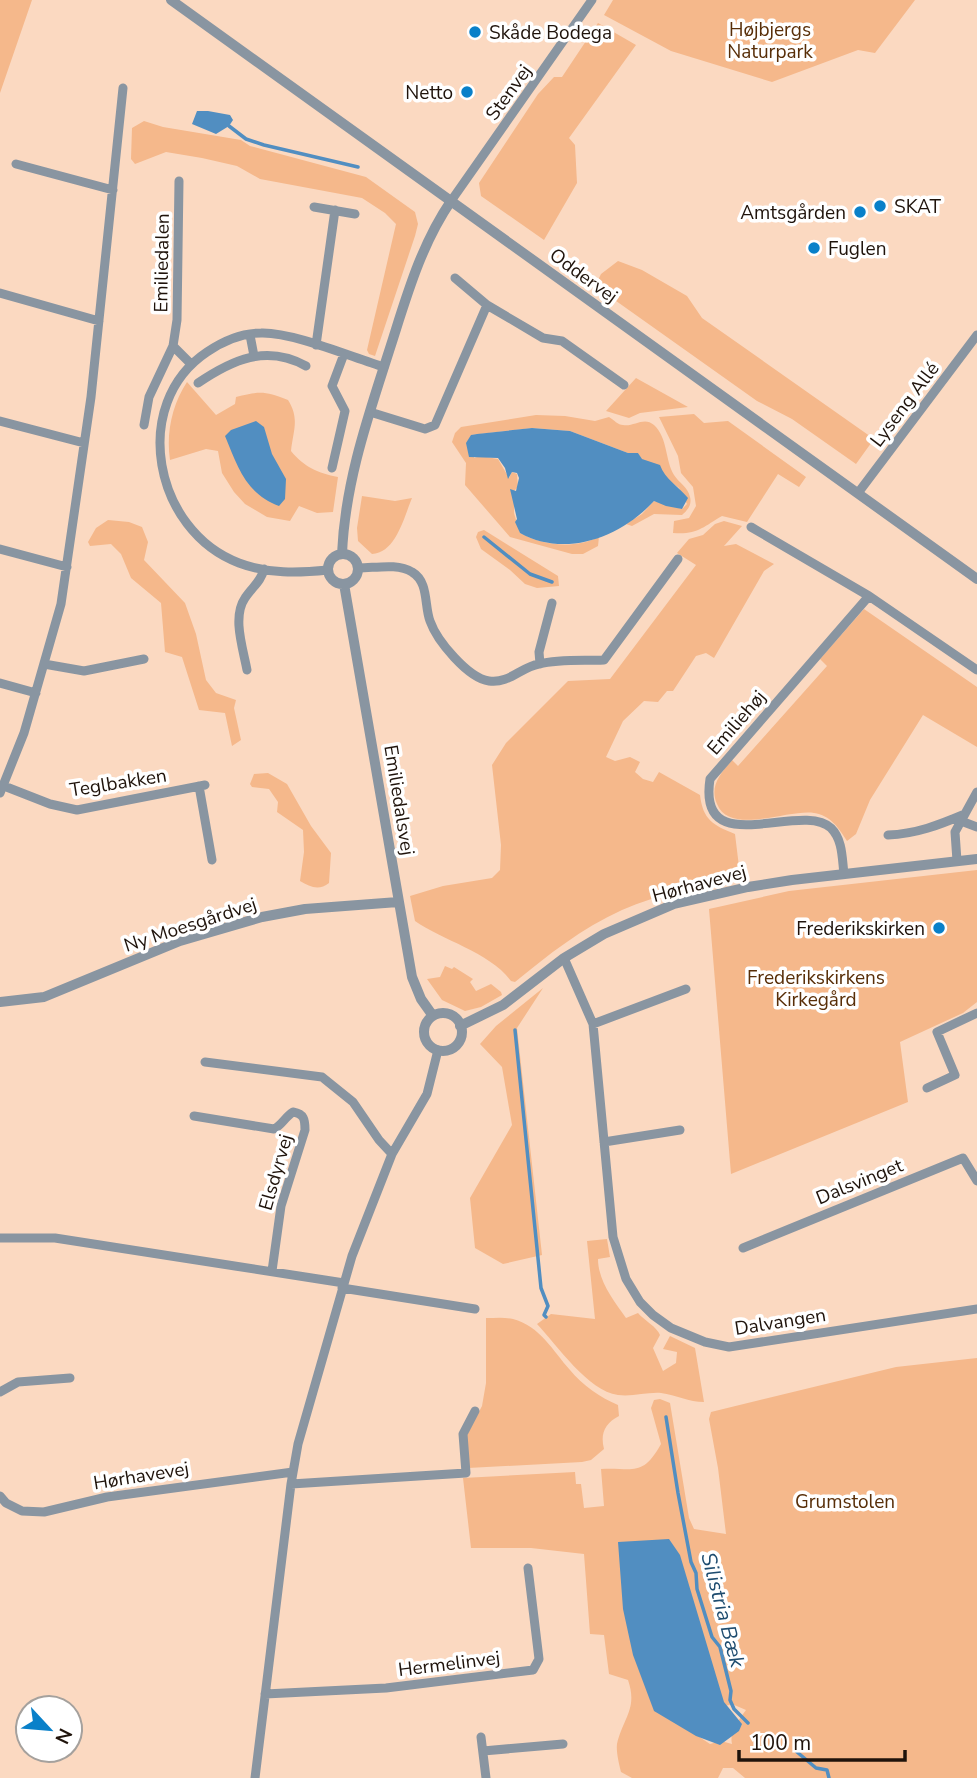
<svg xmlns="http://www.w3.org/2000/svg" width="977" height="1778" font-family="'Nunito Sans',sans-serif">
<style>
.green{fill:#f5b88b;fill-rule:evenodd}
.water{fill:#518ec1}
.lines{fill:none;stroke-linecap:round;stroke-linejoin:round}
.stream{stroke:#518ec1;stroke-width:3.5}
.minor{stroke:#8995a1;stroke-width:9}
.tertiary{stroke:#8995a1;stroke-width:10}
.poi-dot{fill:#0980c9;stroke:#fff;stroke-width:2.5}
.labels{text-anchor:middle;stroke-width:7;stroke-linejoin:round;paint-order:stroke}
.park-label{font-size:19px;fill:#582e08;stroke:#fff}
.poi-label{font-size:19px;fill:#1f130b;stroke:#fff;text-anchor:start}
.street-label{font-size:19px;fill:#1f130b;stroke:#fff}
.water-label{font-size:21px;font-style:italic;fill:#1e4c6f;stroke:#fff}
</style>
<rect width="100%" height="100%" fill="#fbd9c1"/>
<path class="green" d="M0,0H32L0,93Z
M613,0H915L875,53L858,50L772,82L671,51L604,15Z
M598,23L636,45L569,138L575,145L577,183L544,240L481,196L479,183L538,94L554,77H562Z
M144,121L163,127L241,140L250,146L366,177L415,212L418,224L415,236L375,356L369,354L367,350L396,224L385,213L362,198L260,179L237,166L202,158L166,152L135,164L131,159L132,128Z
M618,261L642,270L687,296L702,318L874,439L856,464L792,419L757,401L595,286L601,274Z
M636,378L688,407L640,413L629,418L606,411Z
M187,382L216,415L235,404L236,397C260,391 265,391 288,400C300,419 293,431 291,451C304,467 318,473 338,477L333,512L317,513L299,506L290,521L267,517L245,504L234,492L222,473L218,451L206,449L170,460C166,433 172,405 187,382Z
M694,414L704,423L728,421L806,477L799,487L778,474L747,522L722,516C703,527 697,535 673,533L674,521L689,518L696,506L693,487L681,473L678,456L659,417Z
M536,415L565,416L595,421L609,417C614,420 618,425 623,425C634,427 644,416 654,425C668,438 665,460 674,475C679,483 688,487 690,497C692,504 688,510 682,515L654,514L632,526L626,524L642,514L654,501L682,509L687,504L679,488L667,479L656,465L641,459L638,453H628L570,431L532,428L471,435L474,458L480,456L498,459L509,478L512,472L517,474L518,487L514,491V513L520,533C544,546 574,549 599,537L598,546L583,554H572L510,537L465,485L466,463L452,442L455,433L461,427Z
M362,496L395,501L412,498C404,517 396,553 372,554L358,541L357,528Z
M108,520L129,522L142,527L148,542L144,560L185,603L196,634L206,680L216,693L236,700L234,708L241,740L232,746L225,713L199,710L182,657L165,652L161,603L131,578L121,554L111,544L90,546L88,542L96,528Z
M724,521L742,526L724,546L736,544L774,564L764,571L714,658L706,653L696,656L673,691H667L658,702L644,701L623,721L606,757L615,761L630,757L640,762L635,772L643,779L653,782L659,772L700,795C703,820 713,825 735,834L740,875C701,885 659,894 622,910C582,928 548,955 515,982L511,981C491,953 442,940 415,921L410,896L443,886L492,878L500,870L501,845L492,765L506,743L568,681L610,679L696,565L677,553L689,539L703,535L715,524Z
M484,530L558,576L559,586L537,588L525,584L510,570L481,549L476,537L478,532Z
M864,609L977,687V747L923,715L870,800L856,834L847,841C839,828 830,815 814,813C788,809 730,836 717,804C709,786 721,773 732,760L738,766L827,666L820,659Z
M268,773L287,784L311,826L331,853L329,883C319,891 310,887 300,881L304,852L303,830L277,812L278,802L269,789L252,787L250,784L254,774Z
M977,870V1002L963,1013L900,1042L908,1102L731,1174L709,909L789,891Z
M445,966L452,969L454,967L473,979L470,982L476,991L491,984L501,992L502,995L481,1007L465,1011L442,1000L427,979L440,977Z
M543,988L517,1028L542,1255L503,1264L475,1248L470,1198L512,1125L502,1067L480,1044L496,1026Z
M607,1239L610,1257L598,1259C598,1281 614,1301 626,1318L638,1313C644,1320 657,1327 660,1335L653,1348L663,1371L676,1363L677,1352L663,1349L670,1336L695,1348L704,1402C689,1402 676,1395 661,1393C647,1392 632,1397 618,1395C588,1391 557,1345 537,1324L551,1314L595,1319L587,1241Z
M486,1318C495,1318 505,1317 513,1319C540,1326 553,1351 570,1370C582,1385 601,1398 618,1405L619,1416C605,1423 600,1434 604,1449L591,1460L582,1462L468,1468L467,1435L482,1406L486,1383Z
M977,1358V1778H745L733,1768H723L718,1778H632L621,1772C619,1764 616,1752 617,1744C623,1718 638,1709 628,1680L609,1674L604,1635L590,1634L584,1554L531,1548H471L463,1478L575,1472L576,1484H581L584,1508L604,1506L601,1469C633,1467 642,1478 661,1444L651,1408L654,1400L660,1399L670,1403L689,1518L694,1529L726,1534L718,1468L709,1419L711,1412L896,1367ZM732,1704L746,1710C739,1720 729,1731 732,1744L721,1741L710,1744L695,1734L691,1717Z"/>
<path class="water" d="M197,111H208L230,115L233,120L229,126L216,134L192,124Z
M256,421L264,427L272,454L286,479L285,499L279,506C245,493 238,467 225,436L231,430Z
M532,428L570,431L628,453H638L642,459L660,465C665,479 678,486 688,498L682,509L666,506L654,501C620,538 565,558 520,533L515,522L517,519L510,489L516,491L519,478L517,473L512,472L508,479L505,468L498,458L469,457L466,443L471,435L477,434Z
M669,1539L680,1555L724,1702L742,1724L739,1731L720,1745L696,1736L654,1711L633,1655L623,1609L618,1542Z"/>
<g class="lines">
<path class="stream" d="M229,126L246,139L264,145L358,167
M484,537L530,574L552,582
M515,1030L541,1288L548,1306L544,1315L546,1317
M666,1417L678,1493L691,1562L696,1573L697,1589L712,1637L720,1647L731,1691L730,1700L734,1709L748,1723
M797,1752L816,1768L827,1770L829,1778"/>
<path class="minor" d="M16,164L113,190
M451,201L592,0
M314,207L355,214
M455,278L487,305L543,338L562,341L624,385
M0,293L99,321
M250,335L254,356
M316,345L335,210
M173,346L190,363
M198,383C232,360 266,344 306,366
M370,412L425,429L435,425L487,305
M0,421L84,443
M144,425L149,397L173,346L177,320L179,181
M332,468L345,411L332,386L344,354
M858,493L977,335
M751,527L869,596
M0,549L67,567
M359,568C375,568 398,563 412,572C429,582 424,605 430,621C437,641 468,678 489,681C509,684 521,667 539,664C560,659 583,661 604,660L678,559
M328,570C298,573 268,574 239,563C154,531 129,404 207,352C223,341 241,333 261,333C293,332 351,357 384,367
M44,664L84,671L144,659
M540,664L539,652L552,603
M247,670C243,648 232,617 245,598C252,587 261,582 264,569
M0,683L36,693
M4,786L50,804L77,810L205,785
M199,786L212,860
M0,793L24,733L61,604L91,397L123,88
M961,821L977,827
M888,835C916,834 939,825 965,814
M957,861L955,832L977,792
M844,874C842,859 843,840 831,828C801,800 697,863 710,779L869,596L977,670
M564,958L593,1024L613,1237L626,1279L640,1302L653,1315L671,1328L705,1342L729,1347L977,1309
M593,1024L686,989
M205,1062L322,1077L353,1102L379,1140L392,1154
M927,1088L955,1075L937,1032L977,1013
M194,1116L274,1129C282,1125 285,1117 293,1112C304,1114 305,1119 305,1130L281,1206L272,1271
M604,1142L680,1130
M0,1238H55L344,1283
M743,1248L963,1158L977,1181
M342,1288L475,1309
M0,1392L18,1382L70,1378
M291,1484L466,1473L463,1434L475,1411
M0,1496L6,1503L22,1511L44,1512L107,1497L293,1472
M265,1694L386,1688L533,1670L539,1659L528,1568
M481,1737L486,1778
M483,1751L563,1744
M255,1778L291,1484L298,1444L352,1256L392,1154L427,1094L438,1050"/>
<path class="tertiary" d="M171,0L977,579
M328 569a15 15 0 1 1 30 0a15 15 0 1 1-30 0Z
M342,554C345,481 369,414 391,345C407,295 421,245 451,201
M344,584L412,977L421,999L433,1016
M0,1002L44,997L180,941L262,917L305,909L398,902
M424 1032a19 19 0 1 1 38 0a19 19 0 1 1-38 0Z
M460,1026L503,1005L564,958L604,934L674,904L748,887L792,880L977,859"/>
</g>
<g class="poi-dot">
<circle cx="475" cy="32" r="7"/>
<circle cx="467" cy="92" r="7"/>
<circle cx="880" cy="206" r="7"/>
<circle cx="860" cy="212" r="7"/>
<circle cx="814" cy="248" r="7"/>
<circle cx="939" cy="928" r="7"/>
</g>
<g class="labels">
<g class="park-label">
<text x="770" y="36">Højbjergs<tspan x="770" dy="22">Naturpark</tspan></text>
<text x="816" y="984">Frederikskirkens<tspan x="816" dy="22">Kirkegård</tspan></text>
<text x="845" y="1508">Grumstolen</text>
</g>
<g class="poi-label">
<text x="489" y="39">Skåde Bodega</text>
<text x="453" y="99" text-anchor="end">Netto</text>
<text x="894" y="213">SKAT</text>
<text x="846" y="219" text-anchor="end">Amtsgården</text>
<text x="828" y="255">Fuglen</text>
<text x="925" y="935" text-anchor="end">Frederikskirken</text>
</g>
<g class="street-label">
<text transform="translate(508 92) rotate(-54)" y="7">Stenvej</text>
<text transform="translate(161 263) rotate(-89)" y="7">Emiliedalen</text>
<text transform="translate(584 275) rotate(36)" y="7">Oddervej</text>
<text transform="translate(904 404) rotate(-53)" y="7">Lyseng Allé</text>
<text transform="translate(736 722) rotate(-49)" y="7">Emiliehøj</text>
<text transform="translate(118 782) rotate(-9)" y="7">Teglbakken</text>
<text transform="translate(400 800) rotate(81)" y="7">Emiliedalsvej</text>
<text transform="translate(699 883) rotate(-15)" y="7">Hørhavevej</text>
<text transform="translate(190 924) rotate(-18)" y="7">Ny Moesgårdvej</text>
<text transform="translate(275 1172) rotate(-74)" y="7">Elsdyrvej</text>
<text transform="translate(859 1181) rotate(-22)" y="7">Dalsvinget</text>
<text transform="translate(780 1321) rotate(-9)" y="7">Dalvangen</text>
<text transform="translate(141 1475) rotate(-9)" y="7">Hørhavevej</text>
<text transform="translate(449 1663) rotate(-7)" y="7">Hermelinvej</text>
</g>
<g class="water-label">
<text transform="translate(723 1610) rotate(75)" y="7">Silistria Bæk</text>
</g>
</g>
<g transform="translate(49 1729) rotate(116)"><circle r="33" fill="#ffffff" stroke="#a5a19d" stroke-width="2"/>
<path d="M0-5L12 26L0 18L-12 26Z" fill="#0980c9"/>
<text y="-10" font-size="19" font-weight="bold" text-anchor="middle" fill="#1f130b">N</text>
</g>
<path d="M739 1750v10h166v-10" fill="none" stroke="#1f130b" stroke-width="3.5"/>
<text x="750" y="1750" font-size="21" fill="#1f130b" stroke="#ffffff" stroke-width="5" paint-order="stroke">100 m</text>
</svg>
